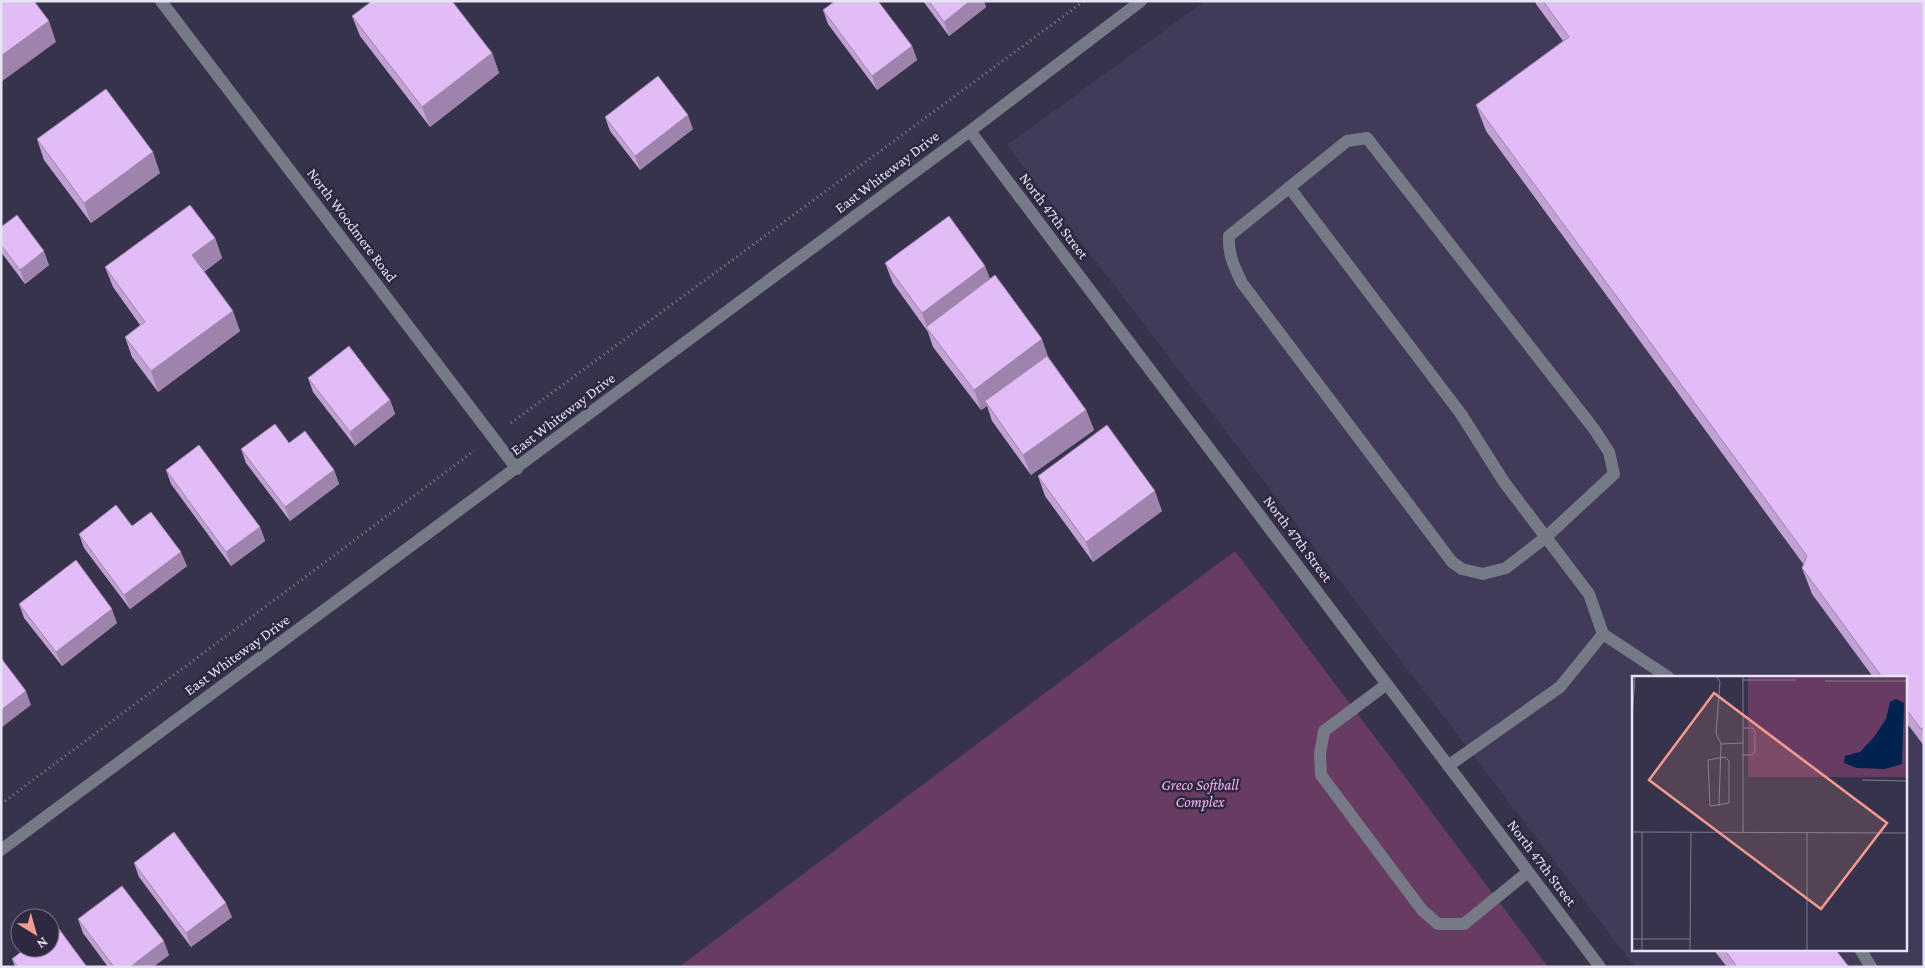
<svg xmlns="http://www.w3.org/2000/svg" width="1925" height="968" font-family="'Crimson Pro',serif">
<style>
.built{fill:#413a59;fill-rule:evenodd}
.green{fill:#683c62}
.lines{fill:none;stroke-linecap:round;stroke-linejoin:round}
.path{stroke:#848095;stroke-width:3;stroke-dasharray:1 4;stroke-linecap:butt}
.minor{stroke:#767986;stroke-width:12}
.wall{fill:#c2a2d4}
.shaded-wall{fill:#9e84ad}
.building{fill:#e2bcf7;stroke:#9e84ad}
.labels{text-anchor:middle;stroke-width:5;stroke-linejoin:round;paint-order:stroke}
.street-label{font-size:15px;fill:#e6e3f3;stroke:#2e2941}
.park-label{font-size:15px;font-style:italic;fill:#f9b1ee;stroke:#2e2941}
.inset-road{fill:none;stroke:#7e798f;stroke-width:1}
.view{fill:#f59c90;fill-opacity:0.15;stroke:#f59c90;stroke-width:2.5}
.inset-edge{fill:none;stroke:#e6e3f3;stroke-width:2.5}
</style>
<rect width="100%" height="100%" fill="#38334c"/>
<path class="built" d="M1205,1H1924V967H1635L1007,145ZM1634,677H1906V949H1634Z"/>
<path class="green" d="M1235,551L1548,967H679Z"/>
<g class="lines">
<path class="path" d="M511,423L1084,1
M1,804L474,451"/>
<path class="minor" d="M161,1L517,469
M970,131L1600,967
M1367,138L1594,429L1609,452L1614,474L1546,537L1506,568L1483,574L1462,569L1452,562L1242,283C1234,267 1228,254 1229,236L1347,141Z
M1289,187L1461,414L1504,482L1589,594L1603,634L1560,687L1448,766
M1603,634L1668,677
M1387,684L1324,731L1320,754L1321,775L1422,910L1438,924H1464L1528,872
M1,850L970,131L1141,1
M1860,949L1871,967"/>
</g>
<path class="wall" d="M923,1H984L986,7L949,36Z
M1535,1H1924V746L1906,722V677H1873L1812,594L1802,568L1804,565L1486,131L1476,105L1563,41L1536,4Z
M823,10L912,46L917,60L877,90L828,24Z
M352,16L492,53L499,73L430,127L360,36Z
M605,117L693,129L640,170L610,131Z
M37,139L160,173L91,223L44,160Z
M1,227L49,265L25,284L1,252Z
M215,238L222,258L204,272L240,331L158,392L132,357L125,337L140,325L113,287L105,267Z
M885,263L990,279L1049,358L1086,410L1094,430L1031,475L992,421L987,406L981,410L933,347L928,332L893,283Z
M308,378L390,400L395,414L355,446L313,392Z
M289,443L334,470L339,484L290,521L246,463L241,449Z
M166,470L260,527L265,541L231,566L171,484Z
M1038,476L1162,511L1093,562L1045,496Z
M132,526L187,566L130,609L84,548L79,534Z
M19,604L117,623L62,666L24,618Z
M134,863L232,917L191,947L139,877Z
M78,919L169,955L153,967H108L83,933Z
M1713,949H1835L1849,967H1727Z
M12,959L87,967H15Z"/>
<path class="shaded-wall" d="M970,1H984L986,7L949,36L944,22Z
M49,21L56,42L1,82V56Z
M912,46L917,60L877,90L872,76Z
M492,53L499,73L430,127L422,107Z
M688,115L693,129L640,170L635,156Z
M153,152L160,173L91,223L84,203Z
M215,238L222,258L199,275L192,255Z
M44,251L49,265L25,284L20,270Z
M985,266L993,286L927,328L922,313Z
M233,311L240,331L158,392L151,371Z
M1042,339L1049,359L985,401L987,406L981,410L974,390Z
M390,400L395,414L355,446L350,432Z
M1086,410L1094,430L1031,475L1023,455Z
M334,470L339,484L290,521L285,507Z
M1155,491L1162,511L1093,562L1086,542Z
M260,527L265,541L231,566L226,552Z
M181,552L187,566L130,609L124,595Z
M112,609L117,623L62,666L56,652Z
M26,691L31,705L1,728V710Z
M1924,727V737L1921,729Z
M226,903L232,917L191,947L186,933Z
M164,941L169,955L153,967H130Z"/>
<path class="building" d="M1,1H34L49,21L1,56Z
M372,1H452L492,53L422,107L352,16Z
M835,1H878L912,46L872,76L823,10Z
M929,1H970L944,22Z
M1543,1H1924V727L1921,729L1906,709V677H1882L1802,568L1807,556L1476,105L1569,37Z
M658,76L688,115L635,156L605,117Z
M106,89L153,152L84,203L37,139Z
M190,205L215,238L192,255L233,311L151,371L125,337L145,322L105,267Z
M17,215L44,251L20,270L1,245V227Z
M949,216L985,266L922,313L885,263Z
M995,275L1042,339L974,390L926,327Z
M349,346L390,400L350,432L308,378Z
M1047,356L1086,410L1023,455L985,401Z
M275,424L289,443L305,431L334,470L285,507L241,449Z
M1107,425L1155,491L1086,542L1038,476Z
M199,445L260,527L226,552L166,470Z
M116,505L132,526L151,512L181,552L124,595L79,534Z
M76,560L112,609L56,652L19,604Z
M1,658L26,691L1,710Z
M174,832L226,903L186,933L134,863Z
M122,886L164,941L130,967H114L78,919Z
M56,925L87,967H18L12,959L26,948H50V929Z
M1724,949H1835L1849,967H1737Z"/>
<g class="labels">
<g class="street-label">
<text transform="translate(887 172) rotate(-37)" y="5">East Whiteway Drive</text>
<text transform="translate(1054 216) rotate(53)" y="5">North 47th Street</text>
<text transform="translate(352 225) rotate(53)" y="5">North Woodmere Road</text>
<text transform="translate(563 414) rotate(-37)" y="5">East Whiteway Drive</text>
<text transform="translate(1298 539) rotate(53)" y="5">North 47th Street</text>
<text transform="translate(237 655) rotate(-36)" y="5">East Whiteway Drive</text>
<text transform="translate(1542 863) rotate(53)" y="5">North 47th Street</text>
</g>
<g class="park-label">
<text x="1200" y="790">Greco Softball<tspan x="1200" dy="17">Complex</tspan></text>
</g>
</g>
<g transform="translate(1632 676)">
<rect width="275" height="275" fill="#38334c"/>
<path d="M116,1H275V101H116Z" fill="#683c62"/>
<path d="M264,23L272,27L270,88L253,93L225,92L212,87L213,80L228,76L243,60L254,43L258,26Z" fill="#00224e"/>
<path class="inset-road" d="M85,1L88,6L84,57L89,68M111,1V156M111,4H164M193,5H275M0,42L3,1M111,52H121L123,56V75L120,79H111M93,81L97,85V127L78,130L76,84ZM230,104L275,105M87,130L89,68L111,67M0,156L275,157M10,156V274M175,157V274M0,263H58M58,274L59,156"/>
<path class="view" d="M82,17L255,147L189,233L17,104Z"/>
<rect width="275" height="275" class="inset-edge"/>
</g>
<rect width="1925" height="968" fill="none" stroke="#e6e3f3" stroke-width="5"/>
<g transform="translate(35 933) rotate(143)"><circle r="24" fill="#2e2941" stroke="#787388"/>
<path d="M0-4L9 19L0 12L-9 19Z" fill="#f59c90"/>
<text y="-8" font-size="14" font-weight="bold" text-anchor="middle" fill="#e6e3f3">N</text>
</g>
</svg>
